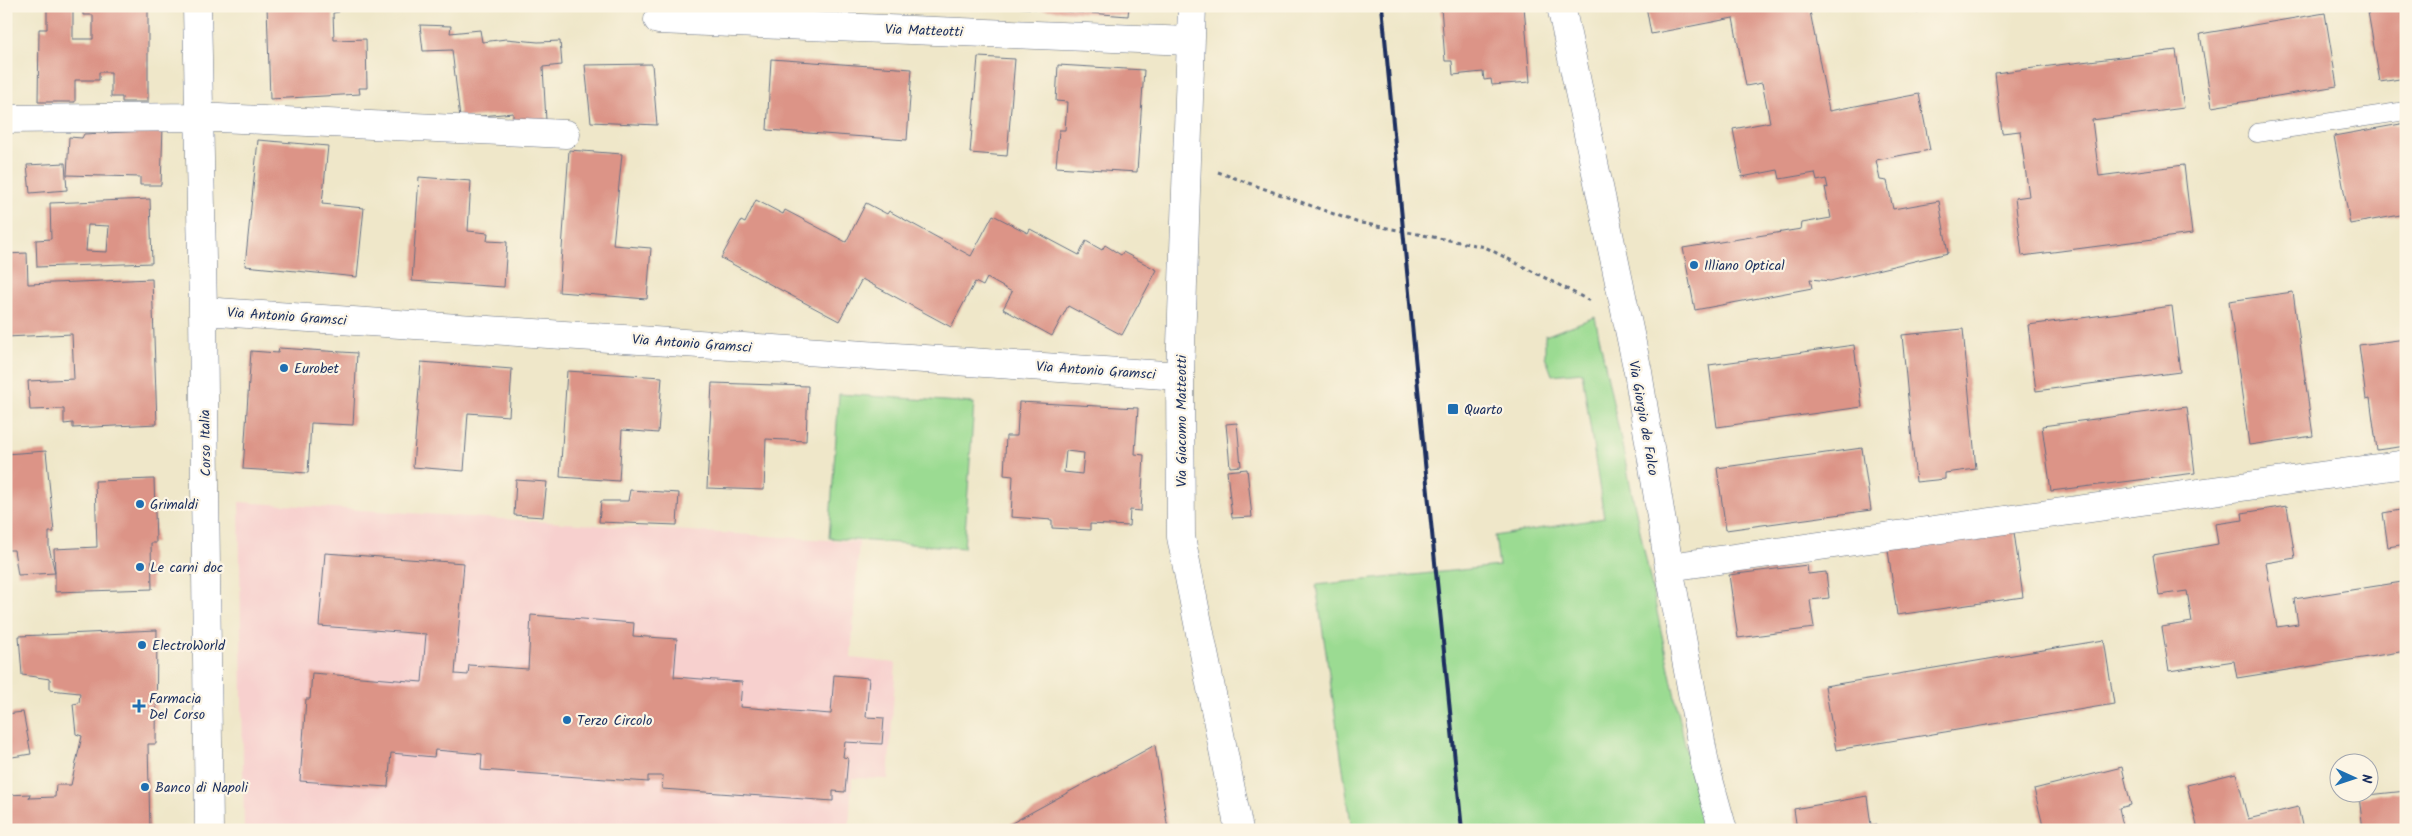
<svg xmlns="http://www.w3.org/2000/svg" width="2412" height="836" font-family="Kalam,sans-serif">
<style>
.built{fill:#f7d0ce}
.green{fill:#9bdb92;stroke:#5b8578}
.building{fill:#dc9487;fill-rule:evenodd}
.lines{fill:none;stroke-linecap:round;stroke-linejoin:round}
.lane-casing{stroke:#656f83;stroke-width:19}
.street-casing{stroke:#656f83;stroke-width:29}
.path{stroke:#656f83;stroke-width:3;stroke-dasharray:4 4;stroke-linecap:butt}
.lane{stroke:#fff;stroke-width:18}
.street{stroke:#fff;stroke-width:28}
.rail{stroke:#1b2f5e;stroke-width:4}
.poi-dot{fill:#1f6fb2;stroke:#fcf5e5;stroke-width:2}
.labels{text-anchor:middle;stroke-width:4.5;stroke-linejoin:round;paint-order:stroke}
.street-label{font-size:14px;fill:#1b2f5e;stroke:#fcf5e5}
.poi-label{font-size:14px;fill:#1b2f5e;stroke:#fcf5e5;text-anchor:start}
</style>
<rect width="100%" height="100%" fill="#fcf5e5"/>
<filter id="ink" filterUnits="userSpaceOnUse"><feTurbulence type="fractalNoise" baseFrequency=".02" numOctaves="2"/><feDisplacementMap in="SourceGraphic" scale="10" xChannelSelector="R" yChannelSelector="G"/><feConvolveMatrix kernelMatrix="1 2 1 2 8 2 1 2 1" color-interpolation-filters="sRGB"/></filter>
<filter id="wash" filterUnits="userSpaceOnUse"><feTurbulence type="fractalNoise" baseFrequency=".0096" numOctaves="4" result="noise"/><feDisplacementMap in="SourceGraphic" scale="20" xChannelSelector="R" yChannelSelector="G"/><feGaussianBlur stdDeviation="1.12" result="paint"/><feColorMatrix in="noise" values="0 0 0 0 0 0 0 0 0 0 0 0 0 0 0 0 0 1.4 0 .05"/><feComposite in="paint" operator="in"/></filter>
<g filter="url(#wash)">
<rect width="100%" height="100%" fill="#efe7c9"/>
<path class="built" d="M239,502L859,542L851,658L896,663L888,779L852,778L849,830H244Z"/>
<path class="green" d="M1595,317L1703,830H1352L1316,585L1499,566L1495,536L1604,518L1582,372L1552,375L1545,356V336Z
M839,394L974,403L964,548L829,538Z"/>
<g id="blocks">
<path class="building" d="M47,6H73V39H93V15H83V6H148V102H122V97H111V72H99V80H75V102H38L39,29H47Z
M267,6H339V12L333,13L334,40L366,39L367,88H359L360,94L270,99Z
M999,6H1129L1128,16Z
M1448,6H1524L1530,82L1492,85L1491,79L1484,80L1483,72L1453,75L1452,61H1445L1441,7Z
M1646,6H1809L1829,111L1919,94L1930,150L1876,160L1880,180L1887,181L1893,209L1939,201L1948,253L1830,281L1810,279L1812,288L1695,310L1683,248L1801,229L1802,223L1831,218L1825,187L1828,188L1826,179L1817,181L1815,173L1780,179L1778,170L1742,177L1733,129L1770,122L1762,83L1746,86L1733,18L1651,34Z
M1916,6H1940V7L1917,12Z
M2367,6H2406V78L2380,82Z
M2325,13L2337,86L2212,107L2200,34Z
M420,25L451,26L450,33L480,30L482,42L506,39L538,42L560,41L562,65L543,67L546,121H513V113L460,118L452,50L423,51Z
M2176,50L2184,108L2092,120L2099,176L2184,165L2192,234L2022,256L2015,198L2029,196L2020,131L2002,133L1995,73Z
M978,57L1015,59L1007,156L970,153Z
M771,59L912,69L907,140L767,130Z
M652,64L657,125L591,122L585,65Z
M1058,65L1144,70L1137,172L1056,167L1059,130H1065L1067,102L1056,101Z
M2406,123V214L2350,224L2334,136Z
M163,127L161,185H140V177L67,175L69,137L82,138L84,134L146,131Z
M258,140L328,146L322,204L364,208L357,277L245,266Z
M569,150L622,154L613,245L651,248L647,299L559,292Z
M65,163L67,190L30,193L27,165Z
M419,177L471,181L468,231L488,233L487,241L507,242L504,287L412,281Z
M150,199L152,263L37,267L36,240L51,239L50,203ZM88,225L109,226L107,252L86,251Z
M756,200L783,214L785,210L846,242L866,203L887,214L889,211L971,256L993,215L1028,233L1030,229L1079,255L1086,241L1102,250L1105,245L1121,255L1123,252L1157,270L1122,335L1068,306L1052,336L1003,309L1012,292L987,278L983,286L975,282L951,327L862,279L839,321L721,258L741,221L745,223Z
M27,253L28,284L152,279L157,424L73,428V423L64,424V409L30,410L28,381L74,379L72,334L6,337V254Z
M2293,292L2313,436L2249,445L2229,301Z
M2172,306L2180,372L2036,391L2028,325Z
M1963,329L1976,469L1945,473V479L1916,482L1902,335Z
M2406,339V446L2377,450L2370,398L2366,399L2359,345Z
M1854,345L1862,407L1717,427L1709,365Z
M279,348L357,353L353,425L311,423L308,473L243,469L251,351L278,353Z
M421,362L512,369L509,416L468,413L464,471L413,467Z
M567,371L662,377L658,433L622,430L619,481L560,477Z
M712,383L808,386L806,441L766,439L764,490L707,488Z
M1019,402L1138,408L1135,454L1144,455L1141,511L1130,510L1129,526L1090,524V530L1052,528V520L1011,517L1013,476L1004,475L1006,436H1017ZM1066,451L1084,453L1082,474L1064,472Z
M2187,407L2195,473L2051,491L2042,426Z
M1237,423L1241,466L1230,467L1226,424Z
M1862,448L1871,510L1726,530L1717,468Z
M46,451L54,532H49V547L55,573L54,549L97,547L95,481L154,479L156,543H151L152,589L55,592V573L18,575L14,550H6V454Z
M1247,469L1252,517L1232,518L1227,471Z
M516,480L547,482L543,517L514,515Z
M630,490L679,493L677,525L599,522L601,501H628Z
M2287,506L2295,558L2266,563L2277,627L2298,624L2294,599L2402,582L2406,607V651L2237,678L2234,661L2169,671L2162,627L2192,622L2187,591L2159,595L2153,555L2218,544L2215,524L2243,520L2242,513Z
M2406,509V544L2388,547L2383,513Z
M2014,532L2023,597L1897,615L1888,550Z
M325,553L464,563L455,674L468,675L469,665L528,669L531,615L634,623L633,636L677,639L674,677L742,682L740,707L831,714L834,675L869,678L866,717L884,718L882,744L845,742L843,757L848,758L845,792L833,791V801L662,789L663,776H648V782L481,770L482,754L435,750L434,757L391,753L388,787L300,781L306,699H310L312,673L422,682L426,634L319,626Z
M1807,565L1808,574L1826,572L1829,598L1810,600L1814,628L1738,638L1729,575Z
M157,630L156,744H148L150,830H6V795L30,794L29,798L55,797L56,785H71L82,736L76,734L73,704L79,703L80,693L50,690V679L22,675L19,636Z
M2104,640L2114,704L1836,750L1825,686Z
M23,712L31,754L6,758V714Z
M1155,745L1168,830H999Z
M2122,767L2131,805L2119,808L2124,830H2044L2034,789Z
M2236,773L2248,819L2298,807L2303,830H2198L2187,785Z
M2406,791V830H2363L2359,796Z
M1867,796L1871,825L1877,824L1878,830H1797L1794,809Z"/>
</g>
</g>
<g filter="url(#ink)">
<use href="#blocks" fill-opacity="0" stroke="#656f83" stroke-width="1"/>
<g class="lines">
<g class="lane-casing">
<path id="lane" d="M2257,133L2406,111"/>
</g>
<g class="street-casing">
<path id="street" d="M197,6L203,311L209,830
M1192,6L1180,376L1181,537L1239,830
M1561,6L1638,372L1669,567L1706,769L1723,830
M658,20L1190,41
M6,119L197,117L566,134
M203,311L1180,376
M1669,567L2406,464"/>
</g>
<path class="path" d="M1218,172L1356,222L1485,247L1590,301"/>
<use href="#lane" class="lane"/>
<use href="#street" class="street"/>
<path class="rail" d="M1382,6L1426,473L1462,830"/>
</g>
</g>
<g class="poi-dot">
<circle cx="1694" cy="265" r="5"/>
<circle cx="284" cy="368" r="5"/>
<rect x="1447" y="403" width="12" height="12" rx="2.5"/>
<circle cx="140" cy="504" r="5"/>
<circle cx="140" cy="567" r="5"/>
<circle cx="142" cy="645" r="5"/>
<path d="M136.5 698.5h5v5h5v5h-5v5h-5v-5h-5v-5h5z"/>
<circle cx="567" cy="720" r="5"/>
<circle cx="145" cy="787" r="5"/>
</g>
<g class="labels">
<g class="street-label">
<text transform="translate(924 30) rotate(2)" y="5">Via Matteotti</text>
<text transform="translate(287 316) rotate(4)" y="5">Via Antonio Gramsci</text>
<text transform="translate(692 343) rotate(4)" y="5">Via Antonio Gramsci</text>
<text transform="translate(1096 370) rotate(4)" y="5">Via Antonio Gramsci</text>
<text transform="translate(1644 418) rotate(80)" y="5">Via Giorgio de Falco</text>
<text transform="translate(1181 421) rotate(-90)" y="5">Via Giacomo Matteotti</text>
<text transform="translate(205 443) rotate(-91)" y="5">Corso Italia</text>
</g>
<g class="poi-label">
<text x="1704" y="270">Illiano Optical</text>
<text x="294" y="373">Eurobet</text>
<text x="1464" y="414">Quarto</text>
<text x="150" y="509">Grimaldi</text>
<text x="150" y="572">Le carni doc</text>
<text x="152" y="650">ElectroWorld</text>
<text x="149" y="703">Farmacia<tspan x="149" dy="16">Del Corso</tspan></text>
<text x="577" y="725">Terzo Circolo</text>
<text x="155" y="792">Banco di Napoli</text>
</g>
</g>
<rect width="2412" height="836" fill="none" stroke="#fcf5e5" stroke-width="25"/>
<g transform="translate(2354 778) rotate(93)"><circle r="24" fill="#fcf5e5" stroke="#a2a6af"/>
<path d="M0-4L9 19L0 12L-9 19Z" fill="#1f6fb2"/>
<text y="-8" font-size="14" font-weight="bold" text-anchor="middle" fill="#1b2f5e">N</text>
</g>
</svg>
